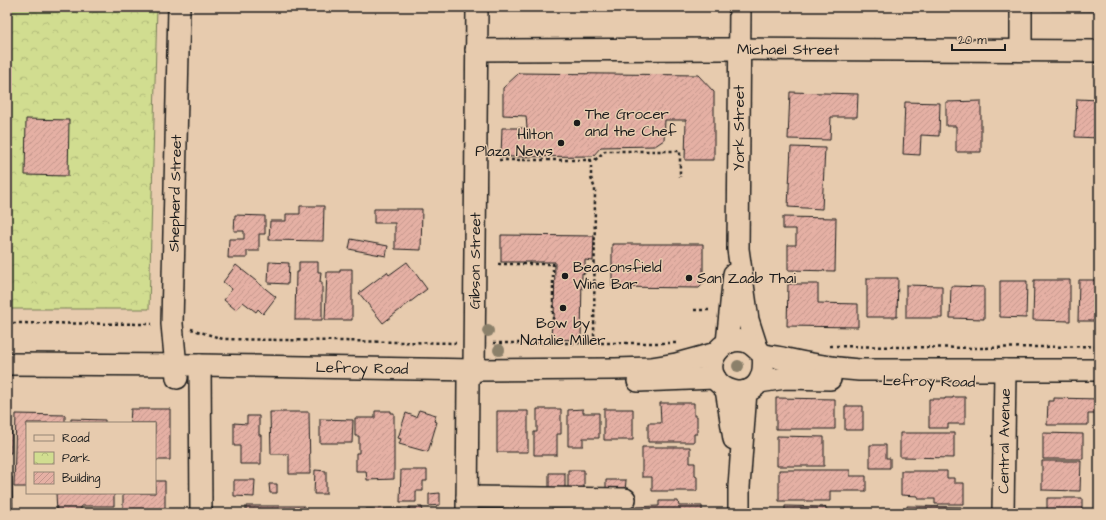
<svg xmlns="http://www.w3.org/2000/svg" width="1106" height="520" font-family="'Architects Daughter',sans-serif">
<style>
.park{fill:url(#park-crowns);stroke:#767c56}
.building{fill:url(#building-hatch);stroke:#1c1c1c}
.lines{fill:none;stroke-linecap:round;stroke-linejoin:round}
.minor-casing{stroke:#1c1c1c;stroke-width:24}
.path{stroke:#1c1c1c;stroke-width:2.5;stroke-dasharray:3 3;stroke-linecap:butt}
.minor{stroke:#e7cbae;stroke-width:21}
.tree{fill:#8b806a}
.poi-dot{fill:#1c1c1c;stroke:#e7cbae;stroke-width:1.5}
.labels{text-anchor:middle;stroke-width:3;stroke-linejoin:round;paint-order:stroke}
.street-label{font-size:15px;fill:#1c1c1c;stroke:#e7cbae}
.poi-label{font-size:15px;fill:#1c1c1c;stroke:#e7cbae;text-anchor:start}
</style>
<defs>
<pattern id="park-crowns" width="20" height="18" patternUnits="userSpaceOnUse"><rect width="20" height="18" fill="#d1dd90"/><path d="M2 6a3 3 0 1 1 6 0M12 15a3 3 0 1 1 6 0" fill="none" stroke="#b3bd7c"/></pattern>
<pattern id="building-hatch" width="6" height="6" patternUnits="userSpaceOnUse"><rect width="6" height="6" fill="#e5b0a4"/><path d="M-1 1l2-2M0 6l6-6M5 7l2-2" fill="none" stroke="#c4978d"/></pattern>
</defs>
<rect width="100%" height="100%" fill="#e7cbae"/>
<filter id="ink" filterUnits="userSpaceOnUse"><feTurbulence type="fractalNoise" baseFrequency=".025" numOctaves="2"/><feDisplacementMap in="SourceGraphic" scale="8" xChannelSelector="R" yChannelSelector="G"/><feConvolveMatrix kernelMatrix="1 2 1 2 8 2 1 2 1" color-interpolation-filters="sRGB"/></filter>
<g filter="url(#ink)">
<path class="park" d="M7,7H157L149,309H7Z"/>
<path class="building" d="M1051,7H1099V11L1051,10Z
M519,73L698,75L714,92V160H685L686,120H665L664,140L655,146L601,147L593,156L501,157L502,128H527L526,116L503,115V88Z
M790,92L858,94L857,117H831L830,140L788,139Z
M1077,99L1099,100V138L1075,137Z
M981,101V152H956V126H946V102Z
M905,102L940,103L939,136L921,135L920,155L903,154Z
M26,119L69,120L68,176L25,175Z
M791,147L825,148L822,209L788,207Z
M300,206H324L323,241L269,240L270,221H286V214H300Z
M374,209H422L421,250L395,249V223H374Z
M235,215L265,216V234H259V251H247V258H228L229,239H244V231H234Z
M783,217L836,218L835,271L788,270V245H796V229H783Z
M501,235L594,236L593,261L585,260V274L582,273L581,340L551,339L552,319H554L555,262H501Z
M351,239L388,246L386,256L349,249Z
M612,244H703V284L699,288L612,287Z
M269,262L289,263L288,284L268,283Z
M299,262H318V272H321L320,282H322V320H295L296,272H299Z
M407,262L427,289L383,323L359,293L387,272L389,275Z
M236,265L276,297L263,314L258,309L256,312L243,302L236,310L224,300L232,289L223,282Z
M340,269H352V320H325L327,272H340Z
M867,278H898L897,317H867Z
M1034,280H1070V321L1033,320Z
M1079,280H1099V321H1078Z
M1000,281H1027L1026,318L1000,317Z
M788,284H818V303L858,304V327L787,326Z
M906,285L942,286V318H906Z
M951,286L984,287V319L950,318Z
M953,397H965V424H948V428H929V399H945V398H953Z
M776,398L835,399V429H776Z
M1054,398L1099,399V414H1088V425H1047L1048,401H1054Z
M660,403H694V416H697V434H694V442H648V423H661Z
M845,406H863V430H845Z
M131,409H170V460H155V423H130Z
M537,409H561V434H557V455H534V432H537Z
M583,409V413H599V438H583V446H568V410Z
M604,409H633V440H604Z
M419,410L436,415L434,421L437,422L428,452L399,444L401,439L398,438L406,413L416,417Z
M7,411H12L11,453H7Z
M375,411H391V413H394V479L367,480L366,471H356V453H359V436H355V418H375Z
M497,411H528V452H497Z
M270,412H309L310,474H289V454H271Z
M16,414L65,415V423H27V487H14Z
M247,416H259V435H261V464H240V446H234V423L247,424Z
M71,419L105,420V423H71Z
M320,419L353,420L352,443H320Z
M900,433H954V458L900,457Z
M1043,433L1083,434V459H1043Z
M777,436L824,437V466H777Z
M870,445H886V458H890V468H870Z
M642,447H690V463H695V476L697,477V491H652V477H642Z
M1042,461H1081L1080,491L1042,490Z
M315,470L326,471V494H314Z
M401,470H427V481H423V491H416V502H400Z
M568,470H584V488H568Z
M779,470H850V476H866V491H830V501H779Z
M901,471H947V478H954V483H964V504H935V499H918V496L901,495Z
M549,473H565V488H549Z
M12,477L13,513H7V478Z
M234,480H255L254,497L234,496Z
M606,480H626L625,492H606Z
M155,481H165V511H123V493H155Z
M269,484H277V493H270Z
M56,493H114V506H81V513H57Z
M440,493V505L429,506V494Z
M1047,498H1082V513H1047Z
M659,501H678L679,506H702V513H636V507L659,506Z
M246,506H304V513H246Z
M785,506L826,507V513H785Z
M907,506L961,507V513H907Z
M409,507H422L423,513H409Z
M578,508L601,509V513H578Z
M366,509H402V513H365Z
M512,511H552V513H513Z"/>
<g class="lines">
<g class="minor-casing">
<g id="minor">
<path d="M740,7L738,249L748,320L757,348"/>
<path id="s1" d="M476,50L726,49L1099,51"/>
<path d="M1021,50V7"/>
<path d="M727,343L734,274"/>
<path d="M763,355C770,417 693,390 716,353C722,344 733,339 743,341C755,343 758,353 765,355C772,357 779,357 786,359C812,365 833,368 859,370H1099"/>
<path id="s2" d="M7,364L200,365L474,370L615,369L651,368L676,364L716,353"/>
<path d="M200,365L201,513"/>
<path id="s3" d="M177,378L172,324L179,7"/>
<path d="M638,381L715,378"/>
<path d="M759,382L785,378L830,379"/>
<path d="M726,389L734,439"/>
<path d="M467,497L625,499"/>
<path id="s4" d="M467,513L468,379L474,370L477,7"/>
<path d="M739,513V487L746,391"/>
<path id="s5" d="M1003,513L1005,370"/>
</g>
</g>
<path class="path" d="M499,160H595L605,151H680V177
M591,160V178L595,189L594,343
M498,264H553V319
M694,310H711
M7,323L152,324
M191,329L223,339L456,343
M493,343H676
M830,346L979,348L1099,346"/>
<use href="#minor" class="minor"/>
</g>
<g class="tree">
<circle cx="488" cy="331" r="6"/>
<circle cx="499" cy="350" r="6"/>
<circle cx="738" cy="366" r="6"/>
</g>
</g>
<g class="poi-dot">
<circle cx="577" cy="123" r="4"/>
<circle cx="561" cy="143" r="4"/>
<circle cx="565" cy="276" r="4"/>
<circle cx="689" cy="278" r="4"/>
<circle cx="563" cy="308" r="4"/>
</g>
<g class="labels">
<g class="street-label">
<text dy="5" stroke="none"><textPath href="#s1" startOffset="312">Michael Street</textPath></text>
<text transform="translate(739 128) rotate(-90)" y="5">York Street</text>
<text dy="5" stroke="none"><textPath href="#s3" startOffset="185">Shepherd Street</textPath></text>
<text dy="5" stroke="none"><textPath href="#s4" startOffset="254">Gibson Street</textPath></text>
<text dy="5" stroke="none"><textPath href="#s2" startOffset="355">Lefroy Road</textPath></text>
<text transform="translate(929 381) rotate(1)" y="5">Lefroy Road</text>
<text dy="5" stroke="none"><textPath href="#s5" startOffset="72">Central Avenue</textPath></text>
</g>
<g class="poi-label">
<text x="585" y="119">The Grocer<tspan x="585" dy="17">and the Chef</tspan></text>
<text x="553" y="139" text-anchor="end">Hilton<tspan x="553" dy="17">Plaza News</tspan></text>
<text x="573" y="272">Beaconsfield<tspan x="573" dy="17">Wine Bar</tspan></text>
<text x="697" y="283">San Zaab Thai</text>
<text x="563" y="328" text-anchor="middle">Bow by<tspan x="563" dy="17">Natalie Miller</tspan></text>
</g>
</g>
<rect width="1106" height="520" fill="none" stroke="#e7cbae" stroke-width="24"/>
<rect x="12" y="12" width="1082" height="496" fill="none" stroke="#1c1c1c" stroke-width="1.5" filter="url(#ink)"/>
<rect x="26" y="422" width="130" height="72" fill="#e7cbae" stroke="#968574"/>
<rect x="34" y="435" width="20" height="6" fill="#e7cbae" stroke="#968574"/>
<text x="62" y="442" font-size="12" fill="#1c1c1c">Road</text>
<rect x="34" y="452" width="20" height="12" fill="url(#park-crowns)" stroke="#968574"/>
<text x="62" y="462" font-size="12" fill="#1c1c1c">Park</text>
<rect x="34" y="472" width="20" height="12" fill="url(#building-hatch)" stroke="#968574"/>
<text x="62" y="482" font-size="12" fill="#1c1c1c">Building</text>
<path d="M952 44v6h53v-6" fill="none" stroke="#1c1c1c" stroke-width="2"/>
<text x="958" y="44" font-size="12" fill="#1c1c1c" stroke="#e7cbae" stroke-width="3" paint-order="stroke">20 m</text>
</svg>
